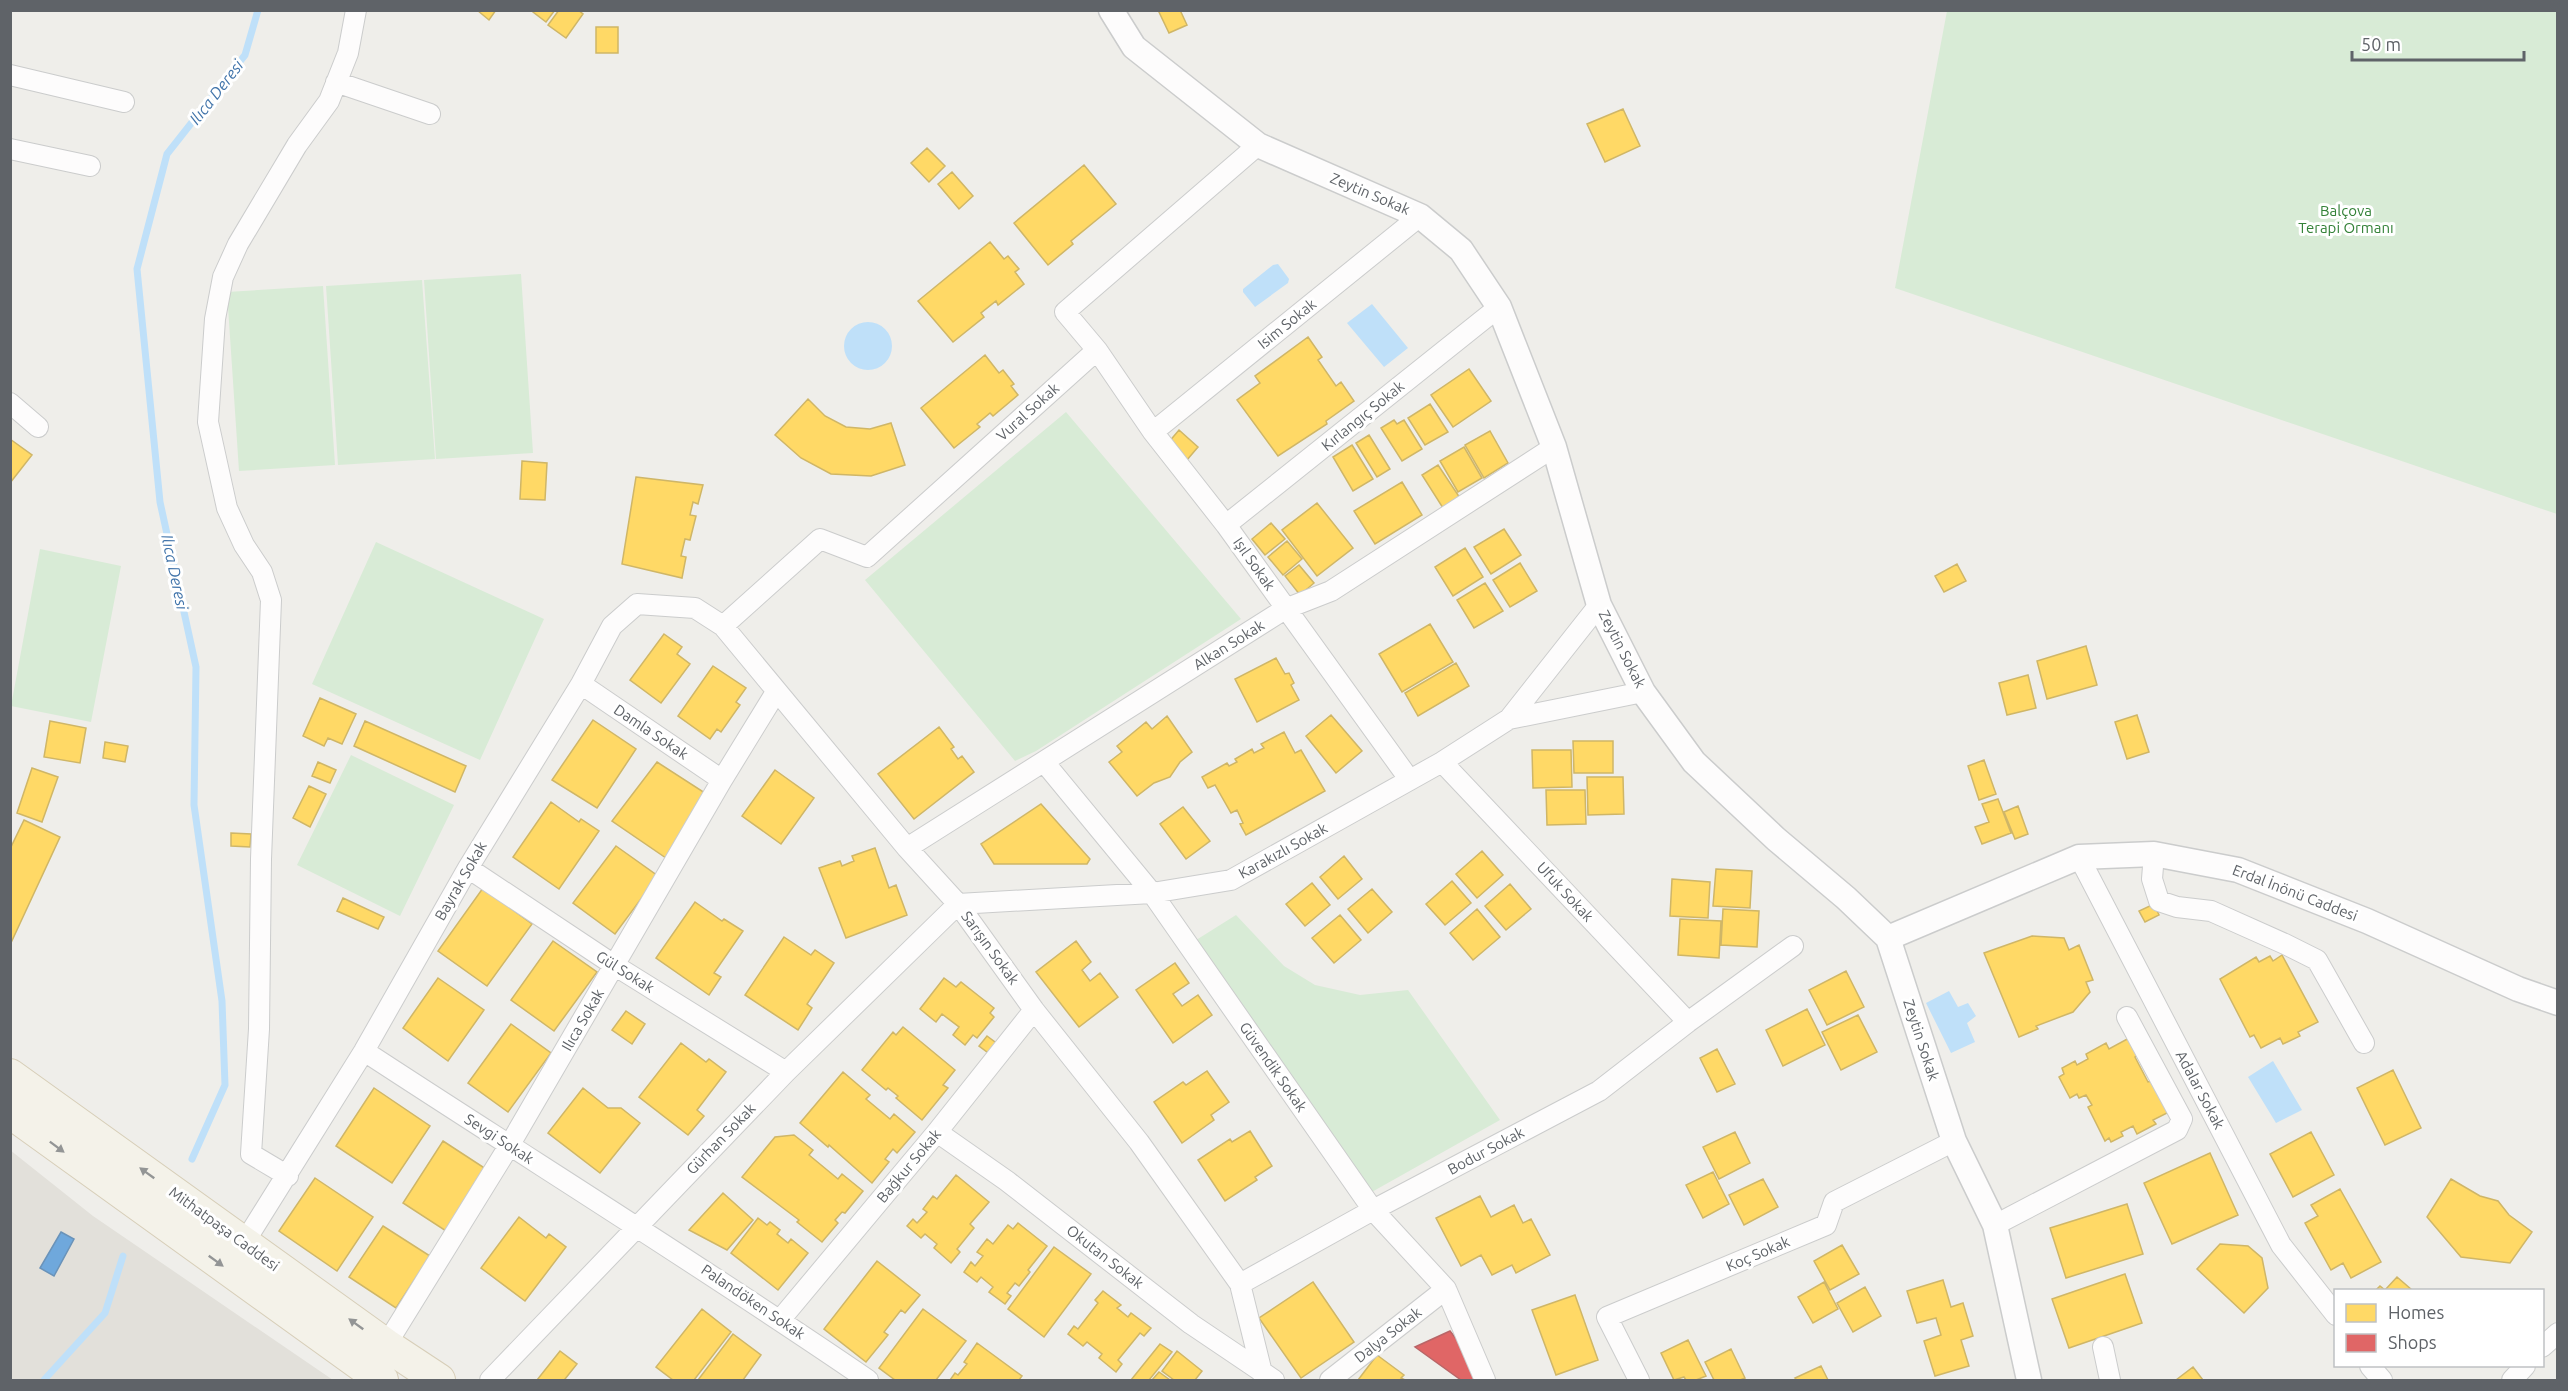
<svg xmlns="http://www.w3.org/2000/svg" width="2568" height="1391" font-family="Ubuntu,sans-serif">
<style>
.education{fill:#e2e0da}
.green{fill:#d8ebd6}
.water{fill:#bfe0f9}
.homes{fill:#ffd966;stroke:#cfb667;stroke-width:1.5}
.shops{fill:#e06666;stroke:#b96567;stroke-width:1.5}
.schools{fill:#6fa8dc;stroke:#6a93b9;stroke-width:1.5}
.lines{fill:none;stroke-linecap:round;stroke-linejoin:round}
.stream{stroke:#bfe0f9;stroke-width:7}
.minor-casing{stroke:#cbcccc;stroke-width:22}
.tertiary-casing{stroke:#cbcccc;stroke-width:27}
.primary-casing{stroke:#d7ceb8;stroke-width:34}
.minor{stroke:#fdfcfc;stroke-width:20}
.tertiary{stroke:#fdfcfc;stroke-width:24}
.primary{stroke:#f4f2e9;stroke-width:32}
.oneway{fill:#939595}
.labels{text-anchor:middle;stroke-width:6;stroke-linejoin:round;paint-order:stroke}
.street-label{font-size:15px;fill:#5f6368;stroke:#fff}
.park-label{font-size:15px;fill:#348238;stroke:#fff}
.water-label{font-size:16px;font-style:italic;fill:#4174aa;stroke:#fff}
</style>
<rect width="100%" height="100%" fill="#efeeea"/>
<path class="education" d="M10,1150L93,1216L333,1380H11Z"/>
<path class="green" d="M1947,11H2557V514L1895,288Z
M521,274L533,453L436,459L424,280Z
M422,280L435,459L338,465L326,286Z
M323,286L335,465L239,471L227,292Z
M1066,412L1241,619L1036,751L1015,761L865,580Z
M376,542L544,619L480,760L312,684Z
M40,549L121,566L91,722L11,706Z
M351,755L454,805L400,916L297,865Z
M1236,915L1284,966L1315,985L1360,995L1408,990L1500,1120L1370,1193L1193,942Z"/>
<path class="water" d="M1278,264L1289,279L1288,283L1255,307L1243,292V289L1273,265Z
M1372,304L1408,348L1384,367L1347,323Z
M844 346a24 24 0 1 1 48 0a24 24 0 1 1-48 0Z
M1949,991L1958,1007L1968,1003L1976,1016L1967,1023L1975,1042L1951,1053L1926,1003Z
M2273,1061L2302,1110L2276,1123L2248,1077Z"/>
<path class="homes" d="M477,10H496L489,20Z
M534,10H555L546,22L533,12Z
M559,10H578L583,14L566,38L548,25Z
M1158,10H1180L1187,25L1169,33Z
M596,27H618V53H596Z
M1623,109L1640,146L1605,162L1587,124Z
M927,148L945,166L929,182L911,163Z
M1084,165L1116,204L1071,241L1073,244L1048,265L1014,223Z
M952,172L973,196L959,209L938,184Z
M990,242L1004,259L1008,256L1019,269L1015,272L1024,284L998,305L996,301L981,313L984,317L953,342L918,301Z
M1308,337L1322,357L1318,360L1336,386L1341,382L1354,401L1326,421L1327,424L1278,456L1237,400L1260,383L1255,376Z
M985,355L999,373L1003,370L1014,384L1011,386L1018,395L993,416L990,413L977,424L980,427L954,448L921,408Z
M1469,369L1491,401L1453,427L1431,395Z
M808,399L825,416L846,427L870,429L891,423L905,465L871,476L831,474L801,458L775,435Z
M1430,404L1448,432L1425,445L1408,418Z
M1394,420L1397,424L1404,420L1422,449L1402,461L1381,428Z
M1179,430L1198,447L1187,460L1168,443Z
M1490,431L1508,463L1484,478L1465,445Z
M1369,435L1390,469L1377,477L1356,443Z
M10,439L32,455L10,483Z
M1352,445L1373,479L1353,491L1333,457Z
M1464,447L1482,478L1458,492L1440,461Z
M522,461L547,463L545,500L520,499Z
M1438,465L1460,498L1443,508L1422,475Z
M636,477L703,485L698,504L693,502L690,515L696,516L690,540L685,539L681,556L686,557L682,578L622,564Z
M1402,482L1422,515L1375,544L1354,511Z
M1317,503L1353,548L1317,576L1282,530Z
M1271,523L1285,539L1265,555L1252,539Z
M1504,529L1521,555L1491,574L1474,547Z
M1287,541L1302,559L1283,575L1268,557Z
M1465,548L1483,577L1453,596L1435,567Z
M1520,563L1537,591L1510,607L1493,580Z
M1957,564L1966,581L1944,592L1935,576Z
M1299,565L1314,583L1300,595L1285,576Z
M1485,583L1503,611L1474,628L1457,600Z
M1430,624L1453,662L1402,692L1379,654Z
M664,634L682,647L677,654L690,664L661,703L630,680Z
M2086,646L2097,685L2047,699L2037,661Z
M1276,658L1285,674L1289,673L1294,683L1291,685L1299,700L1257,722L1235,679Z
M1456,663L1469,686L1418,716L1405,693Z
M713,666L746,688L736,702L740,705L721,732L717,729L710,739L678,716Z
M2028,675L2036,708L2007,715L1999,683Z
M320,698L356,714L342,744L328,738L324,746L303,736Z
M1331,715L1362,751L1336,773L1306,736Z
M2137,715L2149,752L2127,759L2115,722Z
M1167,716L1192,752L1180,762L1170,777L1154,783L1137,796L1109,762L1122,752L1117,746L1146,722L1152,729Z
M593,720L636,749L597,808L552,780Z
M50,721L86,728L80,763L44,757Z
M365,721L466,766L455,792L354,746Z
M939,727L954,747L951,749L958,759L962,756L974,772L914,819L878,774Z
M1284,732L1295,753L1301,750L1325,791L1246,835L1240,824L1243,823L1237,810L1231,813L1215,785L1208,788L1202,777L1227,763L1229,766L1237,762L1235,759L1252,749L1254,753L1264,748L1261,744Z
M1573,741H1613V773H1574Z
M105,742L128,746L125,762L103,758Z
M1532,750H1571L1572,787L1533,788Z
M1984,760L1996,794L1979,800L1968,766Z
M318,762L336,770L330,783L312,776Z
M657,762L705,793L666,858L612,821Z
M32,768L58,777L42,822L17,813Z
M775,770L814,798L781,844L742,816Z
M1587,777H1623L1624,814L1588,815Z
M309,786L326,794L310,827L293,818Z
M1546,790H1585L1586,824L1547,825Z
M1998,799L2011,833L1982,844L1975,827L1989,822L1982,804Z
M551,802L579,822L581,819L599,831L559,889L513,857Z
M1041,804L1090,859L1087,864H994L981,844Z
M2018,806L2028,834L2015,839L2004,812Z
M1183,807L1210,841L1186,859L1160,824Z
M24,820L60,837L10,945V849Z
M231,833L251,834L250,847L231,846Z
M616,846L658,876L615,934L573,903Z
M875,848L889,888L896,885L907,915L846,938L819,868L840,861L842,866L854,861L852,856Z
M1482,851L1503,875L1477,898L1456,874Z
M1344,856L1362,879L1338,899L1320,877Z
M1716,869L1752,871L1750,908L1713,906Z
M1672,879L1710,882L1708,918L1670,916Z
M1452,881L1471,903L1445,925L1426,904Z
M1312,883L1330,905L1305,926L1286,904Z
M1510,884L1531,909L1506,930L1485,906Z
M483,888L532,924L487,986L438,951Z
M1372,889L1392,912L1368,933L1348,909Z
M343,898L384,917L378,929L337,911Z
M695,902L722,921L724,919L743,931L714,973L721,977L709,995L656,958Z
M2154,904L2159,915L2145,922L2139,911Z
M1477,909L1500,937L1473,960L1450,933Z
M1723,909L1759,911L1757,947L1721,945Z
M1340,915L1361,940L1334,963L1312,938Z
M1680,919L1721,921L1719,958L1678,955Z
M2032,936L2064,938L2069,950L2079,945L2093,980L2086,982L2090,992L2073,1012L2036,1026L2038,1029L2019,1037L1984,953Z
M784,937L811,955L815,950L834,963L807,1004L812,1008L798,1030L745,995Z
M553,941L597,972L554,1031L511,1000Z
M1076,941L1091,962L1082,970L1090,981L1100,973L1118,997L1079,1027L1036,972Z
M2282,955L2318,1022L2298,1032L2300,1036L2283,1044L2280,1038L2261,1048L2254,1035L2250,1037L2220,979L2256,957L2259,962L2270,956L2273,961Z
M1175,963L1189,983L1173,994L1182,1006L1198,995L1212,1015L1173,1043L1136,990Z
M1846,971L1864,1007L1827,1025L1809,990Z
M438,978L484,1010L448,1061L403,1028Z
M944,978L956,987L961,982L994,1008L990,1013L994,1017L977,1038L973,1035L965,1045L953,1035L959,1027L942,1014L936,1022L920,1009Z
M1807,1009L1825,1045L1783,1066L1766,1030Z
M626,1011L645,1024L632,1044L612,1030Z
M1858,1015L1877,1052L1841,1070L1822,1032Z
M511,1024L551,1053L508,1112L468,1083Z
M903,1027L955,1070L943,1085L948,1088L922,1120L896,1098L898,1096L888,1088L886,1090L862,1070L893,1032L896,1035Z
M987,1036L999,1045L991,1055L979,1046Z
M2129,1038L2138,1055L2135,1057L2148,1082L2152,1081L2173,1110L2153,1120L2156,1124L2137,1134L2133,1126L2121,1132L2123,1136L2111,1142L2109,1138L2105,1141L2088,1107L2092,1105L2086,1095L2079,1098L2077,1094L2070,1098L2059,1077L2064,1074L2062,1068L2075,1061L2077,1065L2088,1059L2086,1054L2106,1043L2109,1049Z
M681,1043L706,1062L709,1059L726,1072L697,1110L704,1116L688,1135L639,1097Z
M1717,1049L1735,1084L1717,1092L1700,1058Z
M2393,1070L2421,1128L2385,1145L2357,1088Z
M1207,1071L1229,1102L1211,1115L1214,1120L1182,1143L1154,1102L1183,1082L1186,1085Z
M843,1072L870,1095L866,1099L890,1119L894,1114L915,1132L897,1153L893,1149L885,1159L889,1162L872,1183L829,1145L828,1147L800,1123Z
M374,1088L430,1126L392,1183L336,1146Z
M583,1088L608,1108H621L640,1123L600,1173L548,1133Z
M1250,1131L1272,1166L1255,1177L1257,1180L1225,1201L1198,1160L1230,1139L1232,1142Z
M1735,1132L1750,1163L1719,1179L1703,1147Z
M2311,1132L2334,1175L2293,1197L2270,1154Z
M794,1135L813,1150L809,1155L838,1179L842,1174L863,1191L845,1213L842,1212L835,1220L838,1223L822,1242L797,1222L799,1220L742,1177L775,1137Z
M443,1141L486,1169L446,1231L403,1203Z
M2210,1153L2238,1215L2172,1244L2144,1183Z
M1713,1172L1729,1204L1703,1218L1686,1185Z
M956,1175L989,1202L970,1224L974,1228L957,1249L960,1252L951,1263L934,1248L937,1244L925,1234L921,1238L907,1226L913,1219L917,1223L927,1212L923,1209L933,1196L937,1199Z
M315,1178L373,1217L337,1271L279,1231Z
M1763,1179L1778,1207L1744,1225L1729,1195Z
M2451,1179L2480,1196L2498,1201L2509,1215L2532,1232L2510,1263L2461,1257L2427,1217Z
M2340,1189L2381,1262L2351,1278L2343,1263L2331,1270L2305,1223L2318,1216L2311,1205Z
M723,1193L753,1220L727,1250L689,1230Z
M1480,1196L1491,1217L1514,1205L1523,1223L1531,1219L1550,1255L1516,1273L1512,1265L1492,1275L1481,1255L1461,1266L1436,1218Z
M2127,1204L2143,1254L2066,1278L2050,1228Z
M519,1217L546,1238L549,1234L566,1247L525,1301L481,1268Z
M758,1218L767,1225L770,1222L780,1230L777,1234L788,1243L791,1239L808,1253L778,1290L731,1253Z
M1018,1223L1047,1246L1028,1270L1030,1272L1019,1286L1015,1283L1007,1293L1011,1296L1005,1304L989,1292L993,1287L981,1277L977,1282L964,1272L971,1262L975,1266L983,1256L977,1252L987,1239L993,1244L1008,1225L1013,1229Z
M383,1226L430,1256L396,1308L349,1277Z
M2220,1244L2248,1246L2262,1258L2268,1288L2244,1313L2197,1269Z
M1842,1245L1859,1274L1830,1290L1814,1261Z
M1054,1247L1091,1274L1044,1337L1008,1309Z
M877,1261L920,1295L905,1313L901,1310L884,1332L888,1335L866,1362L824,1329Z
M2125,1274L2142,1323L2069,1348L2052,1299Z
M2397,1277L2412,1290H2376L2380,1286L2385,1290Z
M1943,1280L1951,1307L1963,1303L1973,1336L1961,1340L1969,1366L1935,1376L1924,1341L1941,1335L1936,1318L1917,1323L1907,1291Z
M1313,1282L1354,1342L1301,1378L1259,1318Z
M1824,1282L1838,1309L1813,1323L1798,1297Z
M1865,1287L1881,1316L1853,1332L1837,1303Z
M1103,1291L1121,1305L1117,1308L1128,1317L1131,1313L1151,1328L1144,1336L1140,1333L1118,1360L1122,1364L1116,1372L1099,1358L1102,1354L1087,1342L1083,1346L1068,1334L1074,1326L1078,1329L1098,1303L1095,1300Z
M1575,1295L1598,1360L1556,1375L1532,1310Z
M702,1309L731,1332L694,1380H673L656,1367Z
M923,1309L966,1341L936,1380H895L879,1368Z
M733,1334L761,1355L743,1380H698Z
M1688,1340L1706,1376L1696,1380H1686L1684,1377L1674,1380L1661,1353Z
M977,1343L1022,1376L1019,1380H950L955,1373L958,1375L967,1364L964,1362Z
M1160,1344L1172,1352L1149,1380H1131Z
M1731,1349L1745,1378L1740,1380H1714L1705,1362Z
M560,1351L577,1364L565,1379L567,1380H537Z
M1177,1351L1202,1371L1195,1380H1174L1162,1371Z
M1377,1355L1404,1375L1401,1378L1405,1380H1358Z
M1821,1366L1828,1380H1797L1795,1378Z
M2193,1367L2203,1380H2176Z
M1159,1372L1170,1380H1152Z"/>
<path class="shops" d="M1450,1331L1468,1354L1479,1380H1461L1415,1347Z"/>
<path class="schools" d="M61,1232L74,1239L54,1276L40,1268Z"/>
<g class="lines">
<path class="stream" d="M192,1159L225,1085L222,1001L194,805L196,667L160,502L137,269L167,154L245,55L258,10
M44,1380L105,1313L123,1256"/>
<g class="minor-casing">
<path id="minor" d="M10,75L124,102
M336,82L430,114
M10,149L90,166
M1097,350L1153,432L1226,525L1409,779
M10,403L38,427
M1153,432L1420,216
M1226,525L1499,307
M723,626L820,539L867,557L1097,350L1065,312L1258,145
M581,684L722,780
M1509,719L1599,605
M1044,762L1152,893L1373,1210L1446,1289L1485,1380
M1442,762L1688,1022
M907,848L1285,609L1331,591L1554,447
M2154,854L2152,879L2159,901L2177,907L2211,911L2285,944L2317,960L2364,1043
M2079,857L2281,1245L2336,1315
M468,868L614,965L786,1072
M364,1051C532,1161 703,1267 868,1380
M937,1132L1007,1181L1191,1324L1274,1380
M288,1176L251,1154L259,1029L261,859L271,600L262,572L244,545L227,508L208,422L215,319L223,277L238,244L297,145L329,101L348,53L356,10
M1995,1225L2177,1130L2182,1119L2127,1017
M244,1243L364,1051L468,868L581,684L612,626L637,604L695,608L723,626L907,848L958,904L1034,1010L1139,1142L1240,1284
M780,1320L937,1132L1034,1010
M386,1345L509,1146L722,780L776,692
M2103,1347L2110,1380
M2542,1347L2558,1333
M2370,1366L2382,1380
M1262,1373L1240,1284L1373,1210L1599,1091L1688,1022L1793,946
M490,1380L786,1072L958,904L1152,893L1231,880L1442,762L1509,719L1643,692
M1330,1380L1446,1289
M1639,1380L1607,1317L1826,1225L1834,1202L1954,1141
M2512,1380L2525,1366"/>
</g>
<g class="tertiary-casing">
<path id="tertiary" d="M1111,10L1134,47L1258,145L1420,216L1461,250L1499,307L1554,447L1599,605L1643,692L1694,762L1776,839L1846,898L1888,938L1954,1141L1995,1225L2029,1380
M1888,938L2079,857L2154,854L2238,870L2367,921L2518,989L2558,1003"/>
</g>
<g class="primary-casing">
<path id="primary" d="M10,1075L386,1345L439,1380
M10,1112L382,1380"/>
</g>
<use href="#minor" class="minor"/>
<use href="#tertiary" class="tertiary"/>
<use href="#primary" class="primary"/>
</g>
<defs><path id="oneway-solid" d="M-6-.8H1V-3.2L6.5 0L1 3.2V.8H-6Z" transform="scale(1.5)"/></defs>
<g class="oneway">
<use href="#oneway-solid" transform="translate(57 1147) rotate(37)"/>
<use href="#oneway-solid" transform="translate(147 1173) rotate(-144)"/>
<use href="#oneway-solid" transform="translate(216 1261) rotate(36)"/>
<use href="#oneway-solid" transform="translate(356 1324) rotate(-144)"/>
</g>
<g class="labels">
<g class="street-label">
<text transform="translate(1370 194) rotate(23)" y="5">Zeytin Sokak</text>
<text transform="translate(1287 324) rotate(-39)" y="5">Isim Sokak</text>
<text transform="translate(1028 412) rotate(-42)" y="5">Vural Sokak</text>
<text transform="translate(1363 416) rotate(-39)" y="5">Kırlangıç Sokak</text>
<text transform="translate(1254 564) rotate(55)" y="5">Işıl Sokak</text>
<text transform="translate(1229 645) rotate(-32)" y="5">Alkan Sokak</text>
<text transform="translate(1622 649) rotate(63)" y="5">Zeytin Sokak</text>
<text transform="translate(651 732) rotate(34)" y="5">Damla Sokak</text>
<text transform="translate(1283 851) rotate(-29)" y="5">Karakızlı Sokak</text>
<text transform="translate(461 881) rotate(-60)" y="5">Bayrak Sokak</text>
<text transform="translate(1565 892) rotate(47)" y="5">Ufuk Sokak</text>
<text transform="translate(2295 893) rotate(21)" y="5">Erdal İnönü Caddesi</text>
<text transform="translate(990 948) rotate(54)" y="5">Sarışın Sokak</text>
<text transform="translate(625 972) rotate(32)" y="5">Gül Sokak</text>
<text transform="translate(583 1020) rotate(-60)" y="5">Ilıca Sokak</text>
<text transform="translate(1921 1040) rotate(72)" y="5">Zeytin Sokak</text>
<text transform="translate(1273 1067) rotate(55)" y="5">Güvendik Sokak</text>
<text transform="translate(2200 1090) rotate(62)" y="5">Adalar Sokak</text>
<text transform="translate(499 1139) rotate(33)" y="5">Sevgi Sokak</text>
<text transform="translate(721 1139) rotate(-46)" y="5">Gürhan Sokak</text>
<text transform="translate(1486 1151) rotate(-28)" y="5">Bodur Sokak</text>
<text transform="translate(909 1166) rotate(-50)" y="5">Bağkur Sokak</text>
<text transform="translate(224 1229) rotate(36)" y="5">Mithatpaşa Caddesi</text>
<text transform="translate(1758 1254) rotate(-23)" y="5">Koç Sokak</text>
<text transform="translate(1105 1257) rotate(38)" y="5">Okutan Sokak</text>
<text transform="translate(753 1302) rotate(34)" y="5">Palandöken Sokak</text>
<text transform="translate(1388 1335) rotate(-38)" y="5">Dalya Sokak</text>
</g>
<g class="park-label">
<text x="2346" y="216">Balçova<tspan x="2346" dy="17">Terapi Ormanı</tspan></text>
</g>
<g class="water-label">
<text transform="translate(216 92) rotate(-52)" y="6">Ilıca Deresi</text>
<text transform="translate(175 572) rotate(78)" y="6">Ilıca Deresi</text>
</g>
</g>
<rect width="2568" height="1391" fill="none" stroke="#5f6368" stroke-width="24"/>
<rect x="2334" y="1289" width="210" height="78" fill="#ffffff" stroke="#bfc1c3" stroke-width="1.5"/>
<rect x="2346" y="1304" width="30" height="18" fill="#ffd966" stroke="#bfc1c3" stroke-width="1.5"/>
<text x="2388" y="1319" font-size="18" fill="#5f6368">Homes</text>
<rect x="2346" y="1334" width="30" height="18" fill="#e06666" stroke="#bfc1c3" stroke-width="1.5"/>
<text x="2388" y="1349" font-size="18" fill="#5f6368">Shops</text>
<path d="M2352 51v9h172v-9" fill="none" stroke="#5f6368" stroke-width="3"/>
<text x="2361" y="51" font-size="18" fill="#5f6368" stroke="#ffffff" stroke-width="4.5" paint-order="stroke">50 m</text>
</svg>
